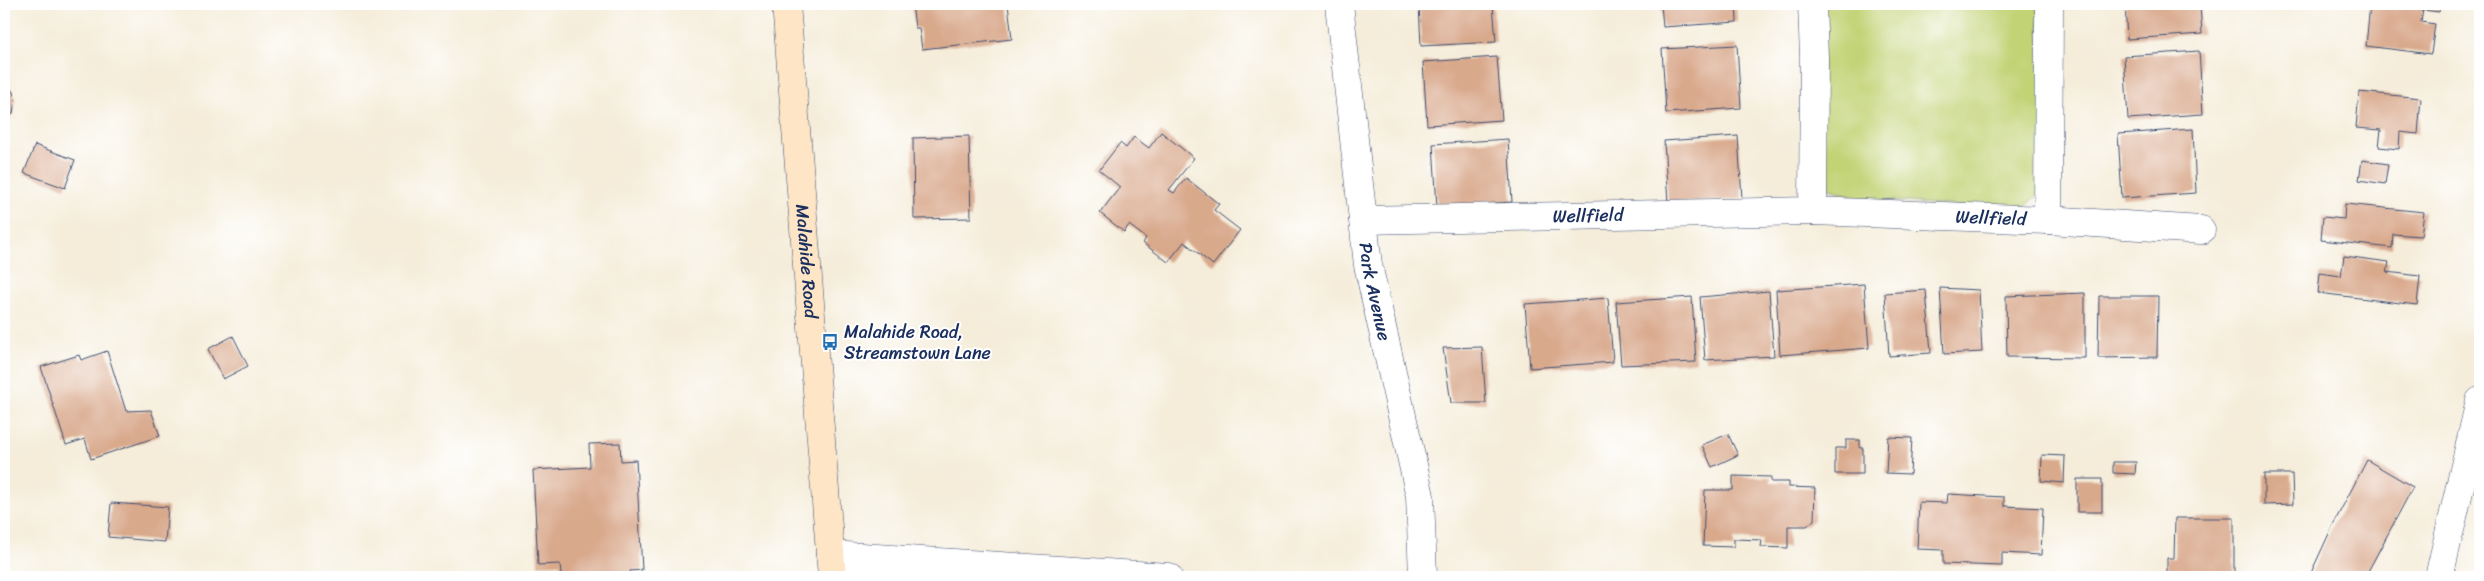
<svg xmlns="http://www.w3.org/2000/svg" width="2484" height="581" font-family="Sriracha,sans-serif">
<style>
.green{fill:#c2d376;stroke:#6e816a}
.building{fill:#d9a98c}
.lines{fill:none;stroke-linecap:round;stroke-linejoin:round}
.street-casing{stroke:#3c4c71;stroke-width:29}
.secondary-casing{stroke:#3c4c71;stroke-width:29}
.street{stroke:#fff;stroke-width:28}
.secondary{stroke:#fde5c5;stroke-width:28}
.labels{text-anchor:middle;stroke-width:4;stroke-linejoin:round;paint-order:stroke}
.street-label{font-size:18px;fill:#1b2f5e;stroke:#fff}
.poi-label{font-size:18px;fill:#1b2f5e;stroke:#fff;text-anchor:start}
</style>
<rect width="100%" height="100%" fill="#fff"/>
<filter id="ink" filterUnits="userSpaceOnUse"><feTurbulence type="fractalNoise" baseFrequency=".02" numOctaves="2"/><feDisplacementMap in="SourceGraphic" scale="10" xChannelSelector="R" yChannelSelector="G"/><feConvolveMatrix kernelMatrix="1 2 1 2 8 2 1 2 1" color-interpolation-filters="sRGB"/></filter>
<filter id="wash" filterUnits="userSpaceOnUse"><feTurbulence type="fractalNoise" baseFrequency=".0096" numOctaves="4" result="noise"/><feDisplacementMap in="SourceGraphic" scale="20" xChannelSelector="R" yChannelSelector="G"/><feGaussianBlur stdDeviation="1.12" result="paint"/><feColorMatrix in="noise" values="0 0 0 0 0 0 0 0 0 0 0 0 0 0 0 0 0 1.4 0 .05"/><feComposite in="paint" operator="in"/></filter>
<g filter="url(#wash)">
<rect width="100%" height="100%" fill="#f5edda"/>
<path class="green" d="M1822,4H2038L2048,187L2020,211L1855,198L1822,185Z"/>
<g id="blocks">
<path class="building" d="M912,4H1008L1012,39L922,49L919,28H915Z
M1419,4H1493L1496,42L1421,46Z
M1661,4H1736L1737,22L1663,27Z
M2125,4H2200L2202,34L2127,39Z
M2370,4H2440L2439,12L2423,10L2421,22L2435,24L2431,54L2366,46Z
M1737,45L1741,108L1666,113L1662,49Z
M2199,51L2203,114L2128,119L2124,56Z
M1497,57L1502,120L1427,125L1423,62Z
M4,80L13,92L15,99L13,114L4,121Z
M2359,92L2421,98L2418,134L2400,132L2399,149L2379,147L2381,130L2356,128Z
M2193,129L2196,193L2122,198L2118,134Z
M1161,132L1194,158L1169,190L1174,193L1186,178L1219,204L1214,210L1240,230L1213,265L1184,242L1168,262L1143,243L1146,238L1129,225L1124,232L1100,213L1120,187L1099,170L1120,143L1126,148L1134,137L1149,148Z
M969,136L971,218L914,219L913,138Z
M1738,136L1742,199L1668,204L1664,141Z
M1508,139L1512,202L1437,207L1433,144Z
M35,145L75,160L65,188L24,173Z
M2362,160L2388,164L2385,184L2359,180Z
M2345,204L2424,212L2421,236L2393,234L2392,248L2321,240L2323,217L2344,219Z
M2344,256L2389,262L2387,272L2420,276L2417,305L2318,293L2320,273L2341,276Z
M1864,284L1869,348L1780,355L1776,290Z
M1940,288L1979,290L1982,352L1944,354Z
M1926,290L1931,353L1889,356L1885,293Z
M1769,291L1774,356L1705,360L1700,297Z
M2085,293V358L2007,357L2006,296Z
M2099,296H2158L2157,357L2098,358Z
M1692,297L1696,362L1621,365L1616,302Z
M1608,298L1613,362L1530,368L1525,304Z
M233,336L248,366L223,379L208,349Z
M1482,347L1486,403H1451L1443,348Z
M107,351L126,411L151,410L160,436L91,459L85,439L66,445L41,367L79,355L81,360Z
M1728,434L1738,455L1712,467L1702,445Z
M1888,437L1912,438L1910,474L1886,473Z
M1846,440H1860V448H1863V474H1835V448H1846Z
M620,443L621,461L636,460L642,570L630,571V577H591V574L561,575L560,564L538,565L533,470L590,467L589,444Z
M2042,455L2065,456L2064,483L2041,481Z
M2367,460L2413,487L2365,577H2315L2310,575L2333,525Z
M2113,462H2136L2135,474L2113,473Z
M2264,474H2292L2293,504L2264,505Z
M1733,476L1771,477V482H1789V487L1815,488L1814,520L1807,526H1788V548L1761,547L1762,540L1734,539V547L1703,546L1705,490H1733Z
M2077,479H2102V512H2077Z
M1948,494L2004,497V506L2043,508L2041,555L2002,553V566L1943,564V550L1917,549L1919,502L1947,503Z
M111,503L168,507L165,542L108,537Z
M2175,518H2234V577L2167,575V558H2174Z"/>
</g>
</g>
<g filter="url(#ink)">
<use href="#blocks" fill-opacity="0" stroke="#3c4c71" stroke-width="1"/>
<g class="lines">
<g class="street-casing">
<g id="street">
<path id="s1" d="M1339,4L1368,265L1420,496L1423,577"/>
<path id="s2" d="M1812,4L1814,57L1813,211L2048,220L2049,4"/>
<path id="s3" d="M1363,220L1813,211"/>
<path d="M2048,220L2201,230"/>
<path d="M830,555L1168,577"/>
<path d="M2439,577L2480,401"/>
</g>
</g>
<g class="secondary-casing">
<g id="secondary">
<path id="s4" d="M786,4L832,577"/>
</g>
</g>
<use href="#street" class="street"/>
<use href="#secondary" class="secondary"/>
</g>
</g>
<defs>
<g id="bus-bare" transform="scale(1.35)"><path d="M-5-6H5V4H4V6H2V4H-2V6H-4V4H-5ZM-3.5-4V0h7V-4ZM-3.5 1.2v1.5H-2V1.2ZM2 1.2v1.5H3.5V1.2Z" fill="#1f6fb2" stroke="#fff" stroke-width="2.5" paint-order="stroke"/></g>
</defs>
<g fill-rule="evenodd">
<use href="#bus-bare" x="830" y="342"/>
</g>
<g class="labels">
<g class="street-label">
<text dy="6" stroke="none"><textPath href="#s3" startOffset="225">Wellfield</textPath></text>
<text dy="6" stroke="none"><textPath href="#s2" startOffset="385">Wellfield</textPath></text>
<text dy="6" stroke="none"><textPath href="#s4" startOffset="258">Malahide Road</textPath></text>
<text dy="6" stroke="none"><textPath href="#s1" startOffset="290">Park Avenue</textPath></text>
</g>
<g class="poi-label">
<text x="844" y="338">Malahide Road,<tspan x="844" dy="21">Streamstown Lane</tspan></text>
</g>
</g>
<rect width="2484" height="581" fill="none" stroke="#fff" stroke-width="20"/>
</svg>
